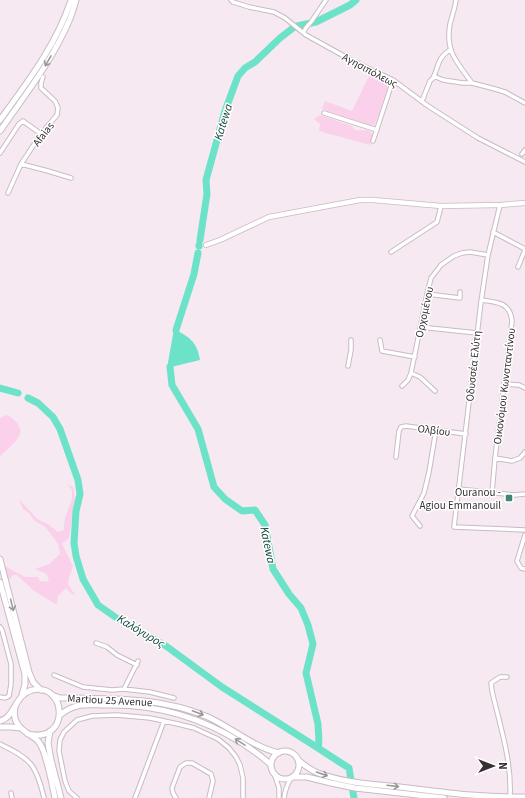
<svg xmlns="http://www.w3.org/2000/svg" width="525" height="798" font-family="'Source Sans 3',sans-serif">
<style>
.green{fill:#fad0ea}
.water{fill:#6ce3c9}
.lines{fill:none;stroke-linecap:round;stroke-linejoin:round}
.river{stroke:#6ce3c9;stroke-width:7}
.minor-casing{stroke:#c8bbc3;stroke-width:5.5}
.tertiary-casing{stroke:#c8bbc3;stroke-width:6}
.secondary-casing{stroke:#c8bbc3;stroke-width:7}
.minor{stroke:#fff;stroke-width:3.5}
.tertiary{stroke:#fff;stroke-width:4.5}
.secondary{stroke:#fff;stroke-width:5}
.oneway{stroke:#9a9899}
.poi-dot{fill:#428475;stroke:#fff;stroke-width:1.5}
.labels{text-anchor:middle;stroke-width:3;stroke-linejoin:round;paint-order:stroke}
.street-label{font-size:11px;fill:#353033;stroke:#fff}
.poi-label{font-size:11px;fill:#353033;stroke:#fff;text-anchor:end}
.water-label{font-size:12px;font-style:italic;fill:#0f453a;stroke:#fff}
</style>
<rect width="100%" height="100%" fill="#f6e9f1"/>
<path class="green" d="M369,76L385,81L388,87L375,124L372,126L322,109L325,101L352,111Z
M320,115L352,126L355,130C361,131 365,129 371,132L372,135L370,145L319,131L320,124L314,119Z
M7,415C15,419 25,428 18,438C14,444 5,451 0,456V418Z
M67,484L73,487L75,500L69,538L62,544L73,566L69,577L68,584L75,595L72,594L66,588L58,596L57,605L33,590L17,575H13L9,580L5,566L25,577H38L40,581L49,582L47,574L35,569L49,564L60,554L58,544L50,533L45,527L35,521L29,513L23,509L19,499L37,519L48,524L58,532L64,530V526L65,518L72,499V490Z"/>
<path class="water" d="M174,329C189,337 197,341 200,360L167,368Z"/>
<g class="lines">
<path class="river" d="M297,26L316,22L350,5L356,0
M200,240L207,194L206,180L225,111L238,76L245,68L255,62L280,38L293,28
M199,246V245
M176,330L194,274L198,253
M170,367L172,385L198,429L214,487L225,499L242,511L255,510L265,525L273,569L289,594L301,608L308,625L313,644L306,673L318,724C318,732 320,740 318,748
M0,388L18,393
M28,398L38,403L53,417L60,429L78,480L80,494L76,511L74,543L76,556L83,579L98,605L118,619L166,646L222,687L318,748L338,761L349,768L354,798"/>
<g class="minor-casing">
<path id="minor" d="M231,0L233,2L249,7L274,12L285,18L306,35L353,61L393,80L428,106L478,138L525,162
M456,0C455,8 452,16 450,24C445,52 457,62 472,83
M304,33C304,28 308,26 311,22C316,15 321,7 326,0
M433,78C439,66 437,58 450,50
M422,101L430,81L433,78L436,77L443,80L463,83H472L495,89L505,92L525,103
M324,113L377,130
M373,141L393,80
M0,153L19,124L23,121L41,134
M522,154L525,150
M21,164L48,171L71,178
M8,193L21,164L41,134L57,115L58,108L55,101L41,88V83L43,77
M500,205L488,255L481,302L454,527L525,530
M493,232L525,249
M391,252L437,222L441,206
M518,267L525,250
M427,294L460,298V292
M481,300C497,302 510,302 512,321L495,458L492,493
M420,327L477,333
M380,340L382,351L415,357
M348,366L351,350V340
M411,373L420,377L435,391
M504,384L519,385L525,388
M402,386L408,380L411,373L427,294L431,278L441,265L454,256L462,253L470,252L488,255
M396,457L399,431L401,427L406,426L466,434
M495,458L512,461L520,458L525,452
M459,489L514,495L525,494
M420,526L412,516L424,493L429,472L436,430
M525,535L517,561L521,568L525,569
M0,627L2,630L11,664V684L9,696L5,698L0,697
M96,643L107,647L117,655L137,665
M54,675L83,687L112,690L124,689L150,692L174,698
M507,677H500L491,683L492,691C500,726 512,761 510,797
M124,689L138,661
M0,744C31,759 36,764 44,798
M275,776L279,788V798
M11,793L12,798
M77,798L69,791L65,781L59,751L60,740L64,732L77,720L92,716L117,715L150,718L178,724L194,728L218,739L229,748L236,757L240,765L243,778V798
M135,798L164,721
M176,798L173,793L172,788L180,767L186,763H192L211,774L213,781L209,798
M284,798C285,790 287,785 291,778"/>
</g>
<g class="tertiary-casing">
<path id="tertiary" d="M206,245L220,240L269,217L360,200H373L441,206L500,205L525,203"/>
</g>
<g class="secondary-casing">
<path id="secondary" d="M0,120C27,83 57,44 71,0
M0,131C25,95 52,61 69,21C72,14 74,7 76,0
M0,559L29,672L33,682L41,690
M0,582L25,674V684L22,695
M52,695L60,698H66C116,699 161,697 208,717C232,728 253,747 279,753
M15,707C12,721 19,728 30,735C33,737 36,739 38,741C46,749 52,785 55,798
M60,715C76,702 86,705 106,705C154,704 201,717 242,743C252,750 262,756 271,765
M0,721C4,720 7,718 10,714C17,705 19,694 32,690C67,682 71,744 28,734
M0,727H11L20,728
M50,731L48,743L51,760L61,798
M271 765a14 14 0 1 1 28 0a14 14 0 1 1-28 0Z
M298,760C304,765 310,770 318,773C344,783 373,784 400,787C442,792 482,798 525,797
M293,777H307L331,783L355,788L444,798"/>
</g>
<use href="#minor" class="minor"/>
<use href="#tertiary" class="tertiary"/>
<use href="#secondary" class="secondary"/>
</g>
<defs><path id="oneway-shaft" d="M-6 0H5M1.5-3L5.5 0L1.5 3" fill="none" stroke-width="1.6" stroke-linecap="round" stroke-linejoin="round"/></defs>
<g class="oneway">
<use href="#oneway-shaft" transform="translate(48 61) rotate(120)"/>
<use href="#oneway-shaft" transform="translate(12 605) rotate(76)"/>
<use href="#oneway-shaft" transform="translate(198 713) rotate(21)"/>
<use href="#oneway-shaft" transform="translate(240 742) rotate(-148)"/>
<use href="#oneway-shaft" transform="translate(322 774) rotate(19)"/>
<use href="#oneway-shaft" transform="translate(393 786) rotate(7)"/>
</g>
<rect class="poi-dot" x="505" y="494" width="8" height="8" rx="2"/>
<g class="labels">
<g class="street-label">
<text transform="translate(370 70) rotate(28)" y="4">Αγησιπόλεως</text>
<text transform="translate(43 134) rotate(-53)" y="4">Afaias</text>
<text transform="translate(424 312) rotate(-78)" y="4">Ορχομένου</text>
<text transform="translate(473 366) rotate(-84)" y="4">Οδυσσέα Ελύτη</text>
<text transform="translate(504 386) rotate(-83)" y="4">Οικονόμου Κωνσταντίνου</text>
<text transform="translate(434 430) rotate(7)" y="4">Ολβίου</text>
<text transform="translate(110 700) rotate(3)" y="4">Martiou 25 Avenue</text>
</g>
<g class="poi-label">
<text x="501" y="496">Ouranou -<tspan x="501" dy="13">Agiou Emmanouil</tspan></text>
</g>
<g class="water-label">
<text transform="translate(223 122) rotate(-73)" y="4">Katewa</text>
<text transform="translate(268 545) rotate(78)" y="4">Katewa</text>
<text transform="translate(141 631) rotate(31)" y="4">Καλόγυρος</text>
</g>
</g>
<g transform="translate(493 766) rotate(90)" stroke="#ffffff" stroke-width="3" paint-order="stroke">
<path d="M0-3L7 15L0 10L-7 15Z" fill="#353033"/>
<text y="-6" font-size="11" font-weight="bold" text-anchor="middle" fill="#353033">N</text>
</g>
</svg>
